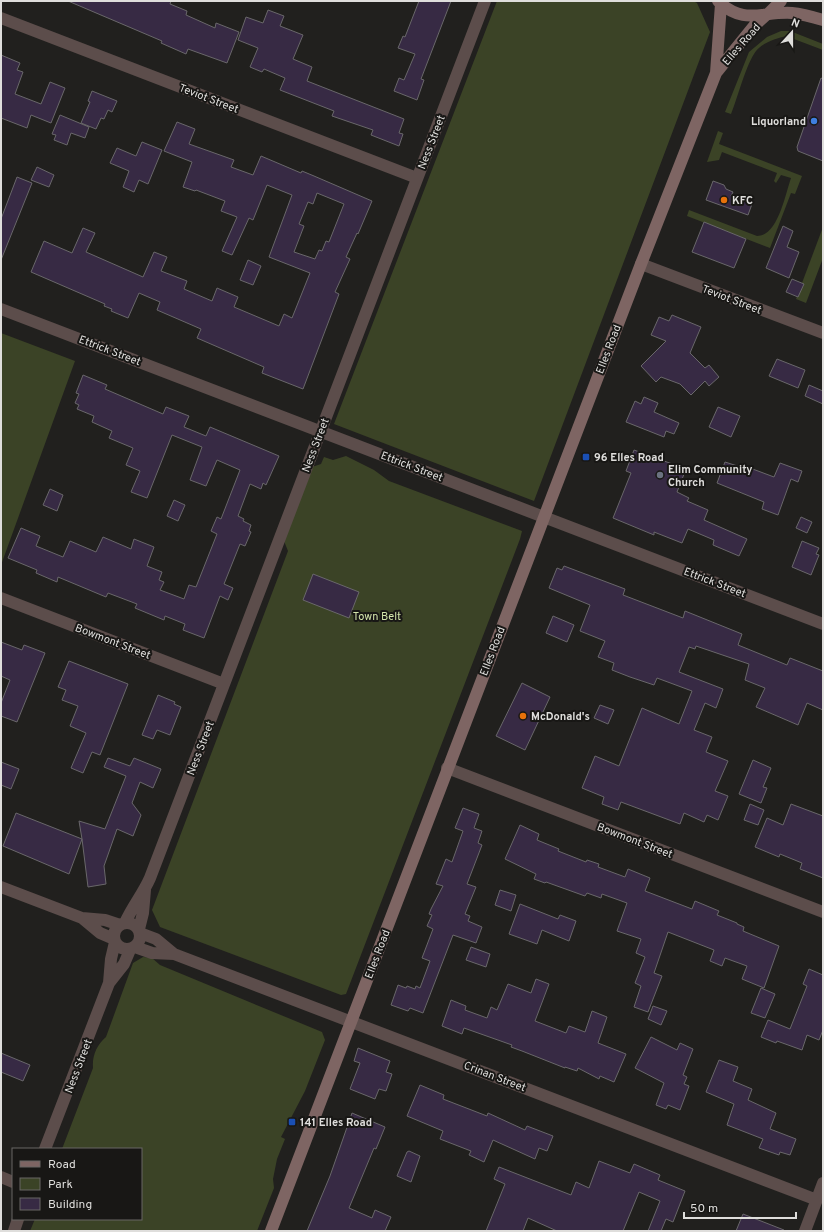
<svg xmlns="http://www.w3.org/2000/svg" width="824" height="1232" font-family="Overpass,sans-serif">
<style>
.green{fill:#3b4326}
.building{fill:#372a44;stroke:#69676a;fill-rule:evenodd}
.lines{fill:none;stroke-linecap:round;stroke-linejoin:round}
.street{stroke:#5c4d4b;stroke-width:12}
.secondary{stroke:#7e6563;stroke-width:12}
.shop-dot{fill:#3f7fe0;stroke:#181715;stroke-width:1.5}
.food-dot{fill:#e8710a;stroke:#181715;stroke-width:1.5}
.transit-dot{fill:#1a4fb4;stroke:#181715;stroke-width:1.5}
.worship-dot{fill:#6b7280;stroke:#181715;stroke-width:1.5}
.labels{text-anchor:middle;stroke-width:4;stroke-linejoin:round;paint-order:stroke}
.street-label{font-size:11px;fill:#dfdedc;stroke:#181715}
.poi-label{font-size:11px;font-weight:bold;fill:#dfdedc;stroke:#181715;text-anchor:start}
.park-label{font-size:11px;fill:#d3e4aa;stroke:#181715}
</style>
<rect width="100%" height="100%" fill="#21201e"/>
<path class="green" d="M497,1H693L697,3L710,32L534,501L334,424Z
M781,31H790L823,44V50L786,36C777,38 762,43 756,51C746,64 738,97 731,114L725,112L749,52L767,37Z
M718,131L723,133L719,144L802,176L795,194L791,193L770,248L687,216L689,210L757,236C778,236 785,195 791,178L781,175L776,183L774,181L777,173L722,152L719,160L707,162Z
M823,227V258L806,303L796,299Z
M1,333L75,361L1,565Z
M346,456L374,470L389,481L522,531L520,539L346,994L341,995L160,927L152,910L288,551L284,541L312,467L321,464L324,457L333,460Z
M143,957L152,958L160,965L322,1032L325,1040L305,1091L281,1137L285,1139L277,1159L273,1179L274,1188L257,1231H30L35,1219H141V1149H62L93,1068C92,1055 97,1045 106,1037L133,963Z"/>
<path class="building" d="M68,1H171L170,4L187,11L186,15L215,28L216,23L239,32L227,63L188,49L186,54L161,43L162,41Z
M419,1H451L421,79L424,80L417,100L394,91L399,78L404,80L415,54L398,48L403,36L405,37Z
M268,10L284,16L280,26L303,35L293,59L312,67L307,81L404,119L399,133L403,134L399,146L371,135L373,130L332,116L334,111L280,90L285,78L264,69L262,72L250,67L258,48L238,40L246,17L263,23Z
M1,55L20,63L17,70L23,72L15,94L41,104L50,82L65,88L51,123L31,115L27,128L1,118Z
M821,78L823,79V161L798,151L797,147Z
M92,91L117,101L112,112L108,110L104,119L101,118L96,129L81,123L90,102L88,101Z
M60,115L89,127L85,138L71,133L67,145L54,140L56,135L52,134Z
M177,122L195,129L189,144L234,160L231,167L253,175L261,156L301,173L302,171L314,176L372,201L358,234L357,233L346,257L350,259L335,292L339,294L303,389L262,373L264,367L197,338L201,329L157,310L160,302L139,293L128,318L111,311L112,309L104,306L105,304L31,272L44,241L72,253L83,228L95,233L86,252L143,277L154,252L167,257L161,271L187,281L184,289L212,301L217,288L238,297L234,307L279,326L284,314L292,318L310,273L269,257L292,195L267,185L253,220L249,218L232,255L222,251L237,217L221,211L225,201L196,190L195,191L183,187L192,162L164,151ZM317,193L344,204L329,242L326,241L322,251L319,250L315,259L294,252L304,226L299,224L308,202L313,204Z
M142,142L162,150L148,184L139,180L134,192L123,187L129,171L110,163L117,148L136,156Z
M37,167L54,175L49,187L31,180Z
M17,177L32,183L1,260V219Z
M713,181L724,185L726,189L733,192L731,196L752,204L748,215L706,200Z
M704,222L746,239L734,268L692,252Z
M783,226L793,231L787,247L799,252L789,278L766,268Z
M248,260L261,266L253,285L240,280Z
M792,279L804,284L798,297L786,292Z
M672,315L701,327L690,353L705,368L709,365L719,377L709,386L705,381L691,395L680,384L661,377L656,382L641,366L666,341L651,335L659,317L669,321Z
M777,359L805,370L798,388L769,376Z
M83,375L107,385L105,389L163,414L166,407L189,416L184,427L206,436L210,427L279,456L266,485L263,483L261,489L250,484L238,516L244,519L243,521L251,525L249,531L251,532L245,546L240,544L224,584L233,588L228,600L220,596L204,638L183,630L185,624L165,616L164,620L135,608L137,604L108,593L106,597L58,577L57,582L36,573L37,570L8,558L21,528L40,536L36,546L63,557L70,541L96,552L103,537L131,549L134,539L154,547L147,566L162,572L159,580L164,582L160,590L184,599L189,585L196,587L217,534L211,531L217,517L221,519L240,470L217,460L206,486L190,480L202,447L172,435L147,498L131,492L140,471L126,465L133,448L109,438L112,431L92,422L94,416L77,409L79,405L75,403L79,394L76,393Z
M809,385L823,391V404L805,396Z
M644,397L658,403L654,412L679,423L674,434L666,431L664,437L626,422L635,401L641,404Z
M718,407L740,416L731,437L709,427Z
M634,450L686,469L677,492L689,498L687,501L708,510L704,520L747,539L739,556L713,545L714,540L688,529L682,543L654,532V535L613,518L631,473L626,471Z
M725,462L750,470V468L774,477L780,463L802,471L798,482L791,479L778,515L762,509L764,502L717,483Z
M50,489L63,495L57,511L43,505Z
M174,500L185,505L178,521L167,516Z
M801,517L812,522L807,533L796,528Z
M802,541L819,548L816,554L819,555L811,575L792,567Z
M564,566L625,589L623,595L683,618L685,611L742,634L738,645L787,665L790,658L823,671V710L807,703L798,725L756,707L765,688L745,680L749,664L696,646L695,649L689,647L679,672L723,689L716,708L705,703L694,730L712,737L706,752L728,761L715,791L728,796L718,820L707,815L704,822L684,813L680,824L621,802L618,810L602,804L604,797L582,788L595,756L619,766L642,708L679,724L692,691L657,678L654,685L630,677L612,670L614,663L598,657L605,641L580,631L590,605L549,588L557,568L562,570Z
M313,574L359,592L349,618L303,600Z
M553,616L574,625L567,642L546,633Z
M1,642L22,650L24,645L45,653L17,722L1,716V703L10,680L1,676Z
M69,661L128,684L100,755L92,752L83,773L71,768L86,733L70,726L78,706L62,700L66,690L58,687Z
M522,683L550,697L525,750L496,736Z
M158,695L175,702L174,704L181,707L170,735L157,730L153,739L142,735Z
M600,705L614,710L608,724L594,718Z
M108,758L130,766L134,758L161,769L153,788L140,782L132,803L141,815L133,836L117,829L104,866L106,884L88,887L82,839L69,874L3,846L16,813L82,839L79,821L105,829L126,776L104,767Z
M753,760L771,768L763,787L767,788L761,803L739,794Z
M1,762L19,769L11,789L1,785Z
M750,804L764,810L758,825L744,820Z
M791,804L823,816V878L800,869L802,863L780,854L779,857L755,847L767,818L783,825Z
M463,808L479,814L474,828L482,831L478,843L482,845L467,884L476,887L465,914L470,916L468,921L482,927L476,943L453,935L423,1013L410,1008L408,1011L391,1005L398,985L406,988L407,986L415,989L416,986L420,988L430,961L422,958L433,929L427,926L432,915L429,914L431,909L443,886L436,884L446,859L452,862L463,831L455,828Z
M520,825L539,834L537,840L559,849L558,851L586,862L587,860L599,864L598,867L625,877L628,869L650,878L645,891L692,909L695,901L719,911L717,915L737,923V924L744,927L743,931L779,946L764,988L742,979L747,966L725,958L722,966L710,961L714,950L668,932L654,973L662,976L648,1012L634,1007L641,986L635,983L645,957L636,953L641,939L617,931L627,903L602,894L601,898L587,893L585,896L546,882L545,883L534,879L536,874L505,859Z
M500,890L516,895L511,911L495,905Z
M520,904L558,919L560,915L576,921L569,941L542,930L537,944L509,934Z
M471,947L490,954L486,967L466,960Z
M809,969L823,975V1030L819,1040L807,1035L802,1050L777,1041L776,1043L761,1037L768,1020L790,1029L807,986L803,984Z
M536,979L549,984L535,1021L566,1033L569,1026L585,1032L592,1011L607,1017L598,1043L626,1054L614,1082L600,1076L599,1079L578,1068L577,1071L565,1067V1068L522,1051L511,1047L512,1045L464,1028L462,1034L442,1026L451,1000L466,1006L465,1010L487,1018L491,1007L497,1010L508,984L531,993Z
M761,988L775,994L765,1018L751,1013Z
M653,1006L667,1011L661,1025L648,1019Z
M651,1037L677,1050L680,1043L693,1049L683,1075L687,1077L684,1084L689,1086L680,1110L668,1105L666,1109L656,1105L664,1083L635,1068Z
M358,1048L390,1061L386,1072L392,1074L386,1091L379,1089L375,1099L350,1089L360,1063L354,1061Z
M1,1053L30,1065L23,1081L1,1072Z
M719,1060L738,1067L733,1081L752,1089L748,1100L776,1113L770,1129L796,1139L790,1155L780,1152L779,1155L759,1148L763,1139L727,1125L734,1104L706,1092Z
M420,1085L444,1095L443,1099L487,1116L488,1113L525,1130L527,1126L553,1136L547,1151L539,1148L535,1159L493,1140L484,1162L469,1155L471,1151L440,1139L443,1131L407,1116Z
M352,1113L385,1127L376,1149L374,1148L349,1208L372,1218L375,1210L391,1217L385,1231H307L330,1176Z
M409,1151L420,1156L411,1182L397,1176L407,1152Z
M599,1161L630,1173L634,1164L660,1175L658,1180L685,1191L673,1222L666,1219L661,1231H648L660,1201L639,1192L623,1231H557L528,1218L523,1231H486L505,1184L494,1179L499,1167L571,1195L576,1182L589,1188Z
M743,1214L784,1230V1231H736Z"/>
<g class="lines">
<path class="street" d="M1,18L417,178
M641,264L823,333
M1,309L823,624
M1,598L224,684
M447,768L823,912
M1,887L82,918L105,920L120,925
M82,918L100,933L114,939
M114 936a13 13 0 1 1 26 0a13 13 0 1 1-26 0Z
M125,923C132,907 143,894 150,878L485,1
M139,929L143,913L145,890
M140,933L156,939L174,954
M135,947L152,953L174,954L817,1200
M109,983L111,959L115,942
M45,1149L109,983L124,964L130,950
M1,1177L13,1182
M14,1231L18,1219
M805,1231L823,1183"/>
<path class="secondary" d="M718,1C744,26 762,11 792,13C803,14 813,17 823,20
M768,14L781,1
M716,73L754,26L766,15
M271,1231L641,264L716,73L721,4"/>
</g>
<circle class="shop-dot" cx="814" cy="121" r="4"/>
<g class="food-dot">
<circle cx="724" cy="200" r="4"/>
<circle cx="523" cy="716" r="4"/>
</g>
<g class="transit-dot">
<rect x="582" y="453" width="8" height="8" rx="2"/>
<rect x="288" y="1118" width="8" height="8" rx="2"/>
</g>
<circle class="worship-dot" cx="660" cy="475" r="4"/>
<g class="labels">
<g class="street-label">
<text transform="translate(741 44) rotate(-49)" y="4">Elles Road</text>
<text transform="translate(209 98) rotate(21)" y="4">Teviot Street</text>
<text transform="translate(431 142) rotate(-69)" y="4">Ness Street</text>
<text transform="translate(732 299) rotate(21)" y="4">Teviot Street</text>
<text transform="translate(608 349) rotate(-69)" y="4">Elles Road</text>
<text transform="translate(110 350) rotate(21)" y="4">Ettrick Street</text>
<text transform="translate(315 445) rotate(-69)" y="4">Ness Street</text>
<text transform="translate(412 466) rotate(21)" y="4">Ettrick Street</text>
<text transform="translate(715 582) rotate(21)" y="4">Ettrick Street</text>
<text transform="translate(113 641) rotate(21)" y="4">Bowmont Street</text>
<text transform="translate(492 651) rotate(-69)" y="4">Elles Road</text>
<text transform="translate(200 748) rotate(-69)" y="4">Ness Street</text>
<text transform="translate(635 840) rotate(21)" y="4">Bowmont Street</text>
<text transform="translate(377 954) rotate(-69)" y="4">Elles Road</text>
<text transform="translate(78 1066) rotate(-69)" y="4">Ness Street</text>
<text transform="translate(495 1076) rotate(21)" y="4">Crinan Street</text>
</g>
<g class="poi-label">
<text x="806" y="125" text-anchor="end">Liquorland</text>
<text x="732" y="204">KFC</text>
<text x="594" y="461">96 Elles Road</text>
<text x="668" y="473">Elim Community<tspan x="668" dy="13">Church</tspan></text>
<text x="531" y="720">McDonald's</text>
<text x="300" y="1126">141 Elles Road</text>
</g>
<g class="park-label">
<text x="377" y="620">Town Belt</text>
</g>
</g>
<rect width="824" height="1232" fill="none" stroke="#dfdedc" stroke-width="4"/>
<rect x="12" y="1148" width="130" height="72" fill="#181715" stroke="#686765"/>
<rect x="20" y="1161" width="20" height="6" fill="#7e6563" stroke="#686765"/>
<text x="48" y="1168" font-size="12" fill="#dfdedc">Road</text>
<rect x="20" y="1178" width="20" height="12" fill="#3b4326" stroke="#686765"/>
<text x="48" y="1188" font-size="12" fill="#dfdedc">Park</text>
<rect x="20" y="1198" width="20" height="12" fill="#372a44" stroke="#686765"/>
<text x="48" y="1208" font-size="12" fill="#dfdedc">Building</text>
<g transform="translate(792 32) rotate(21)" stroke="#181715" stroke-width="3" paint-order="stroke">
<path d="M0-3L7 15L0 10L-7 15Z" fill="#dfdedc"/>
<text y="-6" font-size="11" font-weight="bold" text-anchor="middle" fill="#dfdedc">N</text>
</g>
<path d="M684 1212v6h112v-6" fill="none" stroke="#dfdedc" stroke-width="2"/>
<text x="690" y="1212" font-size="12" fill="#dfdedc" stroke="#181715" stroke-width="3" paint-order="stroke">50 m</text>
</svg>
